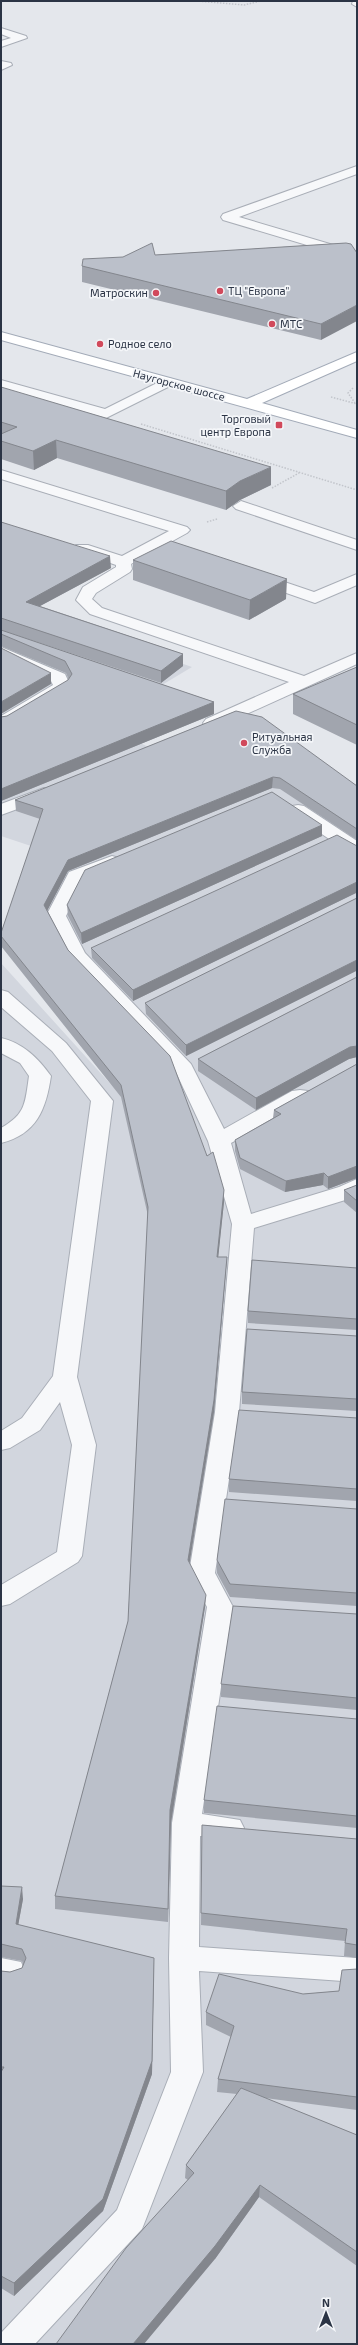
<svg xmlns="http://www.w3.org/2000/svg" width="358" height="2345" font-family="'Exo 2',sans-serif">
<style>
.built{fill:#d2d6de}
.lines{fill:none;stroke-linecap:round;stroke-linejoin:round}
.minor-casing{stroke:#a9aeb7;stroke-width:2}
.major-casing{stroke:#a3abb8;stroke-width:2}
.path{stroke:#c2c5cb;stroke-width:1.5;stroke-dasharray:1.5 1.5;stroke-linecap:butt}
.minor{fill:#f7f8fa;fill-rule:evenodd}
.major{fill:#fff;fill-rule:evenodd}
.wall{fill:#a1a5ae}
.shaded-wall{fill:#83868d}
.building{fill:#bbc0ca;stroke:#83868d}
.poi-dot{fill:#d1495b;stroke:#f4f6f9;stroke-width:1.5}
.labels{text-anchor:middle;stroke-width:3.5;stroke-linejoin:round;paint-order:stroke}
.far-poi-label{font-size:11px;fill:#2b3445;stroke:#f4f6f9;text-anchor:start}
.far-street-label{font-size:11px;fill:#2b3445;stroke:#f4f6f9}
</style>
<rect width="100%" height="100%" fill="#e4e7ec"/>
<path class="built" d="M1,601L192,667L152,691L128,737L206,775L357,790V2344H1V963L115,1089L1,946L34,847L1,836Z"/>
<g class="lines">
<g class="minor-casing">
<path id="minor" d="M353,1H357V7L352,4Z
M1,28L26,36L27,38L1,47V41L11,38L1,34Z
M1,61L11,63L12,65L1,70Z
M357,166V174L239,217L357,252V260L223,220L221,217L223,214Z
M167,378L172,379L174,382L172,385L106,418L1,388V380L105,409Z
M1,470L187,527L190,530L187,533L131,564L132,569L130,572L96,593L92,599L102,608L304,676L357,653V664L218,727H206L203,723L206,719L289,682L90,614L76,600L83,587L116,567V565L76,551L74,548L76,545H88L122,556L169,531L1,479Z
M241,501L357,540V550L236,509L233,506Z
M258,573L314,592L357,574V585L315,603L252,581L250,578L252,575Z
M1,647L65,674L71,687L68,691L7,727L1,728V716L53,685L51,681L1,658Z
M44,788L50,789L53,793L50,797L1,815V804Z
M298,805L304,806L357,841V855L350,853L292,814L289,810L292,806Z
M112,856L119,858L121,862L119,866L84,880L66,916L85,953L191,1064L224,1129L292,1091L300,1090L308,1091L311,1096L308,1101L231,1143L251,1214L339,1187L357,1179V1195L355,1197L254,1228L239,1412L215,1573L233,1607L202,1814L240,1820L244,1828L240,1836L230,1839L200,1836L199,1947L357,1958V1982L199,1971L203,2072L146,2219L142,2229L35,2344H1V2333L117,2210L171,2072L169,1958L172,1823L207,1607L189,1573L215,1412L232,1224L208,1141L175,1070L69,960L46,916L69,872Z
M1,990L8,992L66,1043L113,1101L77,1377L96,1445L82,1556L78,1562L10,1604L1,1606V1585L57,1552L72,1445L60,1402L40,1430L10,1448L1,1450V1431L22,1418L53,1376L91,1101L52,1051L1,1007Z
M1,1038C23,1043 38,1058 51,1076C46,1109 37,1134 1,1143V1128C26,1114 25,1103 29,1076L20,1063L1,1053Z
M1,1958L21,1962L25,1971L21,1980L10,1983L1,1982Z"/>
</g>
<g class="major-casing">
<path id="major" d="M1,332L247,399L357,352V361L262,403L357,430V438L1,340Z"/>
</g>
<path class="path" d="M196,1L244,5L261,1
M353,388L348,393L355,403
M331,397L357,404
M141,424L357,490
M272,488L299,473
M207,522L217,519"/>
<use href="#minor" class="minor"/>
<use href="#major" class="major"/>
</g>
<path class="wall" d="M346,243L321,340L82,282V266L155,255Z
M1,387L271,485L240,500L226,510L57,458L34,470L1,459Z
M1,522L111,568L40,606L183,654V666L161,683L1,630Z
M133,560L286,599L249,620L133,580Z
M1,630L214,702V714L1,801V717L7,716L69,680L66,673L1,646Z
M357,667V745L293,714V694Z
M236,711L357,786V840L280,789L272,788L68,871L47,910L68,950L207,1156L224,1190V1202L218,1257H227L226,1269L214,1412L189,1563L205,1607L171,1823L168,1922L55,1909V1896L128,1621L148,1216L121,1097L1,946V933L40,819L16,811L15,800Z
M322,825V836L82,944L68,916L67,905Z
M357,846V893H356L133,1001L92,958L91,948Z
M357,898V971H356L186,1056L146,1014L145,1003Z
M357,977V1057L349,1059L256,1110L198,1071V1059Z
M357,1064V1178L328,1189L323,1185L285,1192L240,1169L235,1151V1140L273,1118L274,1110Z
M357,1185V1213L344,1202V1190Z
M357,1268V1330L248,1323V1311Z
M357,1336V1411L242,1404V1392Z
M357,1418V1501L229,1492V1479Z
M357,1509V1606L230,1597L217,1573V1560Z
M357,1614V1710L221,1697V1684Z
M357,1719V1828L204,1813V1800Z
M202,1825L357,1839V1958L344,1956L345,1941L201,1925Z
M1,1886L23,1899L18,1925L154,1958L152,2074L103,2211L14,2296L1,2288V1971L10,1972L22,1968L23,1964L22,1961L1,1957Z
M357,1969V2110L265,2098L357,2135V2266L259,2197L215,2259L188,2180L185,2178L186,2165L237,2094L217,2092L218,2079L231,2037L206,2025V2012L303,1994L339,1991Z"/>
<path class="shaded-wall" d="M357,305V321L321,340V324Z
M56,440L57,458L34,470L33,451Z
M271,467V485L240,500L226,510V491L240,481Z
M110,556L111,568L27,613L26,602Z
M287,579L286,599L249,620L250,600Z
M183,654V666L161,683V671Z
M51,673V684L1,714V702Z
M214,702V714L1,801V789Z
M273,777L272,788L68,871L45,915L44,905L68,860Z
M322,825V836L82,944L81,933Z
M357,882L356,893L133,1001V990Z
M357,960L356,971L186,1056V1045Z
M357,1046V1057L349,1059L256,1110V1098L350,1047Z
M357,1166V1178L328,1189V1177Z
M324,1173L323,1185L285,1192L286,1181Z
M224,1190V1202L217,1269V1257Z
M227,1257L226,1269L214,1412L188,1573V1560Z
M206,1595L205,1607L171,1823L168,1922L170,1810Z
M22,1887L23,1899L16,1937V1924Z
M154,1958L152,2074L103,2211L14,2296V2283Z
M260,2185L259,2197L215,2259L144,2344H133Z"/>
<path class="building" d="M152,243L155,255L346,243L351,244L357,253V305L321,324L82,266L83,259L123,257Z
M1,387L271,467L240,481L226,491L56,440L33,451L1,441V434L17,427L1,422Z
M1,522L110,556L26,602L183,654L161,671L1,618Z
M171,541L287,579L250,600L133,560Z
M1,630L214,702L1,789V717L7,716L68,680L72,674L65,661L1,634Z
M1,648L51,673L1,702Z
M357,667V725L293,694Z
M236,711L262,717L357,786V829L280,778L273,777L68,860L44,905L68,950L170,1056L207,1156L213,1152L224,1190L217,1257H227L214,1400L188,1560L206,1595L170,1810L168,1909L55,1896L128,1621L148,1207L121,1085L1,936V933L43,809L15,800Z
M272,792L322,825L81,933L67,905L85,870Z
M337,835L357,846V882L133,990L91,948Z
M357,898V960L186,1045L145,1003Z
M357,977V1046L350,1047L256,1098L198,1059Z
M357,1064V1166L328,1177L324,1173L286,1181L240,1158L235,1140L281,1114L274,1110Z
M357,1185V1201L344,1190Z
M252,1260L357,1268V1319L248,1311Z
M247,1329L357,1336V1399L242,1392Z
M239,1410L357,1418V1489L229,1479Z
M225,1499L357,1509V1593L230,1584L217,1560Z
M233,1606L357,1614V1698L221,1684Z
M217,1706L357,1719V1816L204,1800Z
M202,1825L357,1839V1945L345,1943L347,1929L201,1913Z
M1,1886L22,1887L16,1924L154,1958L152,2061L103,2199L14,2283L1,2276V2072L4,2067H1V1971L10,1972L22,1968L26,1958L22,1949L1,1944Z
M357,1969V2097L218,2079L234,2026L206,2012L219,1974L303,1994L339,1991L342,1970Z
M241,2088L357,2135V2252L260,2185L215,2246L133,2344H56L126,2248L194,2173L186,2165Z"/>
<g class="poi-dot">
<circle cx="220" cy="291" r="4"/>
<circle cx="156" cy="293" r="4"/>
<circle cx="272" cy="324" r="4"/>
<circle cx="100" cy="344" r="4"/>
<rect x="275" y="421" width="8" height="8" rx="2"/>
<circle cx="244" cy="743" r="4"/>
</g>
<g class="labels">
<g class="far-poi-label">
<text x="228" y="295">ТЦ "Европа"</text>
<text x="148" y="297" text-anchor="end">Матроскин</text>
<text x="280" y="328">МТС</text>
<text x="108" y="348">Родное село</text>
<text x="271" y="423" text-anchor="end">Торговый<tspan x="271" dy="13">центр Европа</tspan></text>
<text x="252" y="741">Ритуальная<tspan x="252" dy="13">Служба</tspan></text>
</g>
<g class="far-street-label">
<text transform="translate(179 385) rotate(15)" y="4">Наугорское шоссе</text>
</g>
</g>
<rect width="358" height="2345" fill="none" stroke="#2b3445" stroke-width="4"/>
<g transform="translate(326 2313)" stroke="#f4f6f9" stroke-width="3" paint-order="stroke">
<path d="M0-3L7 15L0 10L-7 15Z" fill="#2b3445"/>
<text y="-6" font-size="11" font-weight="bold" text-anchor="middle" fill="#2b3445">N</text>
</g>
</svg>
